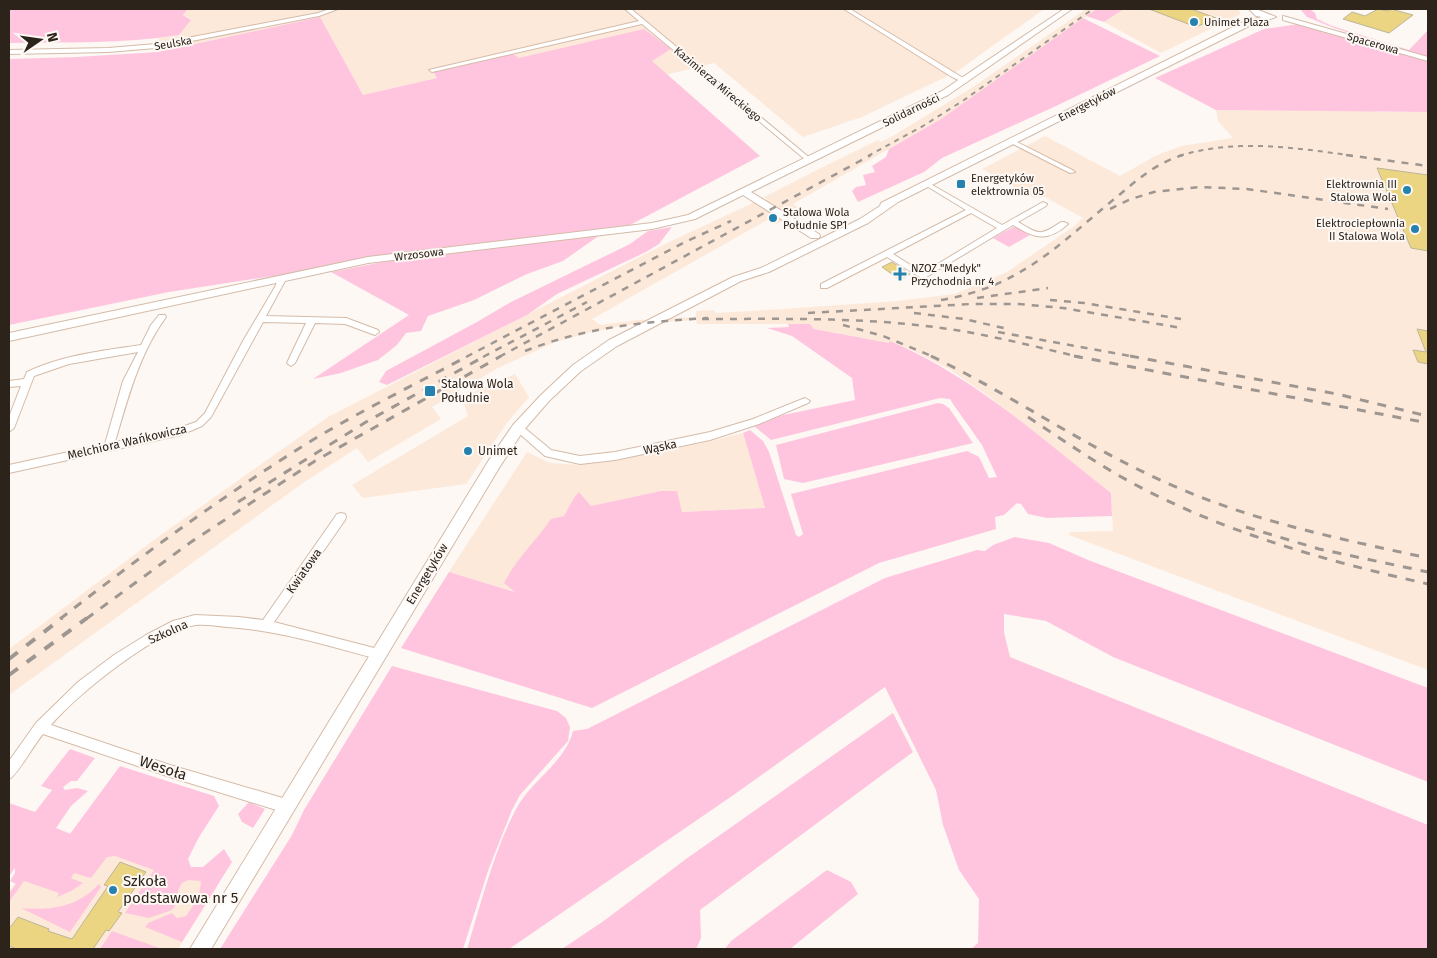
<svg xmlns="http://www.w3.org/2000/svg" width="1437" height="958" font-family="'Fira Sans',sans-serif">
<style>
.built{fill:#fde9da}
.green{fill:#ffc5df}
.building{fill:#ebd583;stroke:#bcb59a}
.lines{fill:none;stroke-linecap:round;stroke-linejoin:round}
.street-casing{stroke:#d4bba8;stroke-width:2}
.secondary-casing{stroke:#d4bba8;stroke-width:2}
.street{fill:#fff;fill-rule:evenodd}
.secondary{fill:#fff;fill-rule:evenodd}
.rail-far3{stroke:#9d9691;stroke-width:2;stroke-dasharray:5 5;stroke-linecap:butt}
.rail-far2{stroke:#9d9691;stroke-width:2.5;stroke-dasharray:7 7;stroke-linecap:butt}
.rail-far1{stroke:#9d9691;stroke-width:3;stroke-dasharray:9 9;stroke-linecap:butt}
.rail{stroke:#9d9691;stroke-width:4;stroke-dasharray:11 11;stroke-linecap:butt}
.poi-dot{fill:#2582af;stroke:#fdf8f4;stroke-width:2}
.labels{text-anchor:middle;stroke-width:4;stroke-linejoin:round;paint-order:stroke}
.far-poi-label{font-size:11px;fill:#2c231b;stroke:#fdf8f4;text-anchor:start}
.far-street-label{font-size:11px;fill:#2c231b;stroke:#fdf8f4}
.poi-label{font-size:12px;fill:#2c231b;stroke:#fdf8f4;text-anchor:start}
.street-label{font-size:12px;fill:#2c231b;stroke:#fdf8f4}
.near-street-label{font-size:15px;fill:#2c231b;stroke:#fdf8f4}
.near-poi-label{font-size:15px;fill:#2c231b;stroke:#fdf8f4;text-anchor:start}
</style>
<rect width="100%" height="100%" fill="#fdf8f4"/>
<path class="built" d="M188,9H1041L1043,10L956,72L862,117L803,137L714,63L666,75L651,61L670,50L519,58L511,52L432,71L437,78L363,95L320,17L158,52L159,38L179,35L191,19L183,15Z
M1086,9H1097L941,119L793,204L798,207L789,212L778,208L772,212L784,220L777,224L769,219L592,319L600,325L638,320L696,317V311L714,310L715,313L784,309L897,301L955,294L1007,272L1073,227L1083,218L1045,197L1034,198L982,169L1045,136L1120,176L1155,156L1181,146L1233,138L1218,121L1216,110L1366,111L1368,109L1377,112H1428V670L1069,535L1070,532L1113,531L1111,493L987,395L949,369L916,352L890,341L889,343L814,329L810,324H697L696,320L634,324L591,332L553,343L498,368L432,407L441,419L368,462L357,448L303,483L9,695V649L158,537L328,417L665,244L755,202L759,204L767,200L764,197L819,169L878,140L881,142L893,136L973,87Z
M1124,9H1238L1241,14L1161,53L1104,22Z
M515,374L529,397L506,424L466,484L363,498L352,485L468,416L462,397Z
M743,433L765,508L682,512L661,491L583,508L516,592L449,572L527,452L550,463L579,465L703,443Z
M56,828L217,887L178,949H9V892Z"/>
<path class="green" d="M9,9H188L183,15L191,20L179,35C122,44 66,42 9,43Z
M1097,9H1124L1104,22L1086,16Z
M1300,9H1310L1315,13L1317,19L1332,26L1409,50L1428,30V112L1216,110L1155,78L1264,29L1306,23L1407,54L1408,51L1334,28L1307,17Z
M320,17L363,95L437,78L432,70L511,52L519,58L644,29L671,49L652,61L760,156L630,225L481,244L169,292L9,325V59L76,57L158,52Z
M1083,18L1160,56L1056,106L942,158L924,172L858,202L852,191L856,187L866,185L863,175L875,172L872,166L886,157L889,149L941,119Z
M1015,226L1030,235L1009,247L993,238Z
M672,227L659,244L646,252L557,294L527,315L387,385L379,382L386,371L477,322L511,302L630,244L648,231Z
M600,235L563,261L527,274L474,300L428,316L421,331L406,333L397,345L378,360L341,373L313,379L409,315L331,272L388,261Z
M788,324H810L814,329L889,343L890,341C973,376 1041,438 1111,493L1112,516L1047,518L1028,514L1021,504L1017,503L1004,515L995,517L996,529L879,563L592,708L401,648L449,572L515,592L504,583C516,559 536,541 551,519L564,516L574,498L579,492L591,506L661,491H677L682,512L765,508L743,433L750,430L763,441L769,452L796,535L799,537L803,534L791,494L967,451L979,457L989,478L997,477L982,445L953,404L950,399L940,398L771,440L754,426L774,417L855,400L852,378L792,336L767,328L789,327Z
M938,403L943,404L949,408L973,443L803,483L784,479L776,445Z
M1015,537L1049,543L1088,560L1428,688V782L1113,657L1046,621L1004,614V632L1010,657L1428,825V949H971L978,943L979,899L959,870L943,825L936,790L885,687L732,796L509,949H467C481,903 493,854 515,811C530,781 565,763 573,731L587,729L599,723L885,578L977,550L985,551L993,545Z
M392,666L557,711L566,718L570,727L568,741L520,795L512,810L489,868L463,949H220L292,835L304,810Z
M893,713L913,752L700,910L701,938L696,949H562L605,920L686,859Z
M70,749L95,758L77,781H71L63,787L65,790L77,788L88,791L71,806L56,828L70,834L120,766L214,796L219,806L199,837L188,859L191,867H203L224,849L232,862L182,942L145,927L148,923L172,913L177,918L186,916L199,897L201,881L188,880L182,883L178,890V901L172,910L149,918L125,913L154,870L115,856L107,857L91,878L74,873L71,878L83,883L71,891L57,897L59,893L24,881L9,902V893L16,884L10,881L15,873V868L9,876V803L35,812L52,790L41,786Z
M249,802L265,809L253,828L242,822L238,814Z
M827,870L851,882L858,894L790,949H725L731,941Z
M99,884L101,887L70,932L21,908C50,911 78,907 99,884Z
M112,931L162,949H100Z"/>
<path class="building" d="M1149,9H1191L1216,18L1196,27Z
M1378,9L1388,11L1391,9L1413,15L1389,33L1343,19L1352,12L1365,16Z
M1377,168L1428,175V251L1411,248Z
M892,262L910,274L900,280L882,267Z
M1417,329L1428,331V364L1418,362L1413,350L1426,352Z
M120,862L146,872L118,912L122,913L109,931L106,930L93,949H17L9,946V929L18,917L49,929L48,931L72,939L108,886L104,885Z"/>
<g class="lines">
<g class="street-casing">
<path id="street" d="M330,9H338L319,16L156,48L108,52L9,54V50L108,48L156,44L318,13Z
M625,9H631L811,159V161H807L642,24L432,72L429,70L639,21Z
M844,9H850L968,81L965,83L952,77Z
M1013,140L1074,171L1075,172L1070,173L1011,143L1010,142Z
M927,182L1002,225L1043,202L1047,204L1046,206L1018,222C1040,235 1040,236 1061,222H1064L1068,224C1047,243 1034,238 1013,225L923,279L887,257L827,288H821V284L966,210L925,185L923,184ZM971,213L997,228L923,273L893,254Z
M282,276L286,279L266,316L346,318L378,330L379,332L375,335L345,324L315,323L295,363L291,366L287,363L306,323L263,322L211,417L202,426L181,435L9,473V465L105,444L123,381L138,352L69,364L34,376L14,428L9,432V417L21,386L9,387V381L24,379L27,372C62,355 102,351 141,345L151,325L159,315H165L166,317C139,354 128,398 115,442L179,428L196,422L205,413L243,341L275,287L279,277Z
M805,398L810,401L808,403L759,424L710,440L615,460L580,464L545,456L513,428L518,424L521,425L551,450L580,456L615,452L710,432L753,419Z
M341,513L345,514L346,517L345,520L274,622L378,649L382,650L384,654L382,658L378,659C328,646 278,630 227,627C217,626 206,624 196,625C156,630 78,694 51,725L170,765L286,799L291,801L293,806L291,811L286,813L170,777L43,734C35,743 16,777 9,779V761L36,723L78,682L114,655L146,635L173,621L195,615L239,617L263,620L337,514Z"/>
</g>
<g class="secondary-casing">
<path id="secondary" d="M1064,9H1072L948,95L751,192L819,234L820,236L819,238H811L743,195L695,219L652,229L368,263L9,341V333L368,257L652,223L688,215L942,91Z
M1249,9H1256L1276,17L1249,26L898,202L868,223L769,272L741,281L617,346L581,371L549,401L523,431L499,468L211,949H190L489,460L513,425L541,395L573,365L609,340L733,277L761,268L824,237L860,219L880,206L881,203L1243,22L1262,17L1256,16Z
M1283,16L1428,57V61L1283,20Z"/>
</g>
<use href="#street" class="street"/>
<use href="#secondary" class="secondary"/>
<path class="rail-far3" d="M868,156L923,126L964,100L1093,9
M1179,156C1237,138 1296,148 1355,156"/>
<path class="rail-far2" d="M1346,155L1428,166
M1110,209L1131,199L1154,192L1200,187L1247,189L1388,209
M977,298L1048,288
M941,300C1019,287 1055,248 1113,200C1135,182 1155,163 1183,155
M1050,300L1084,303L1181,319
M808,313L971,304H1019L1063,308L1182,328
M914,313L964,319L1008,329
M702,319C779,319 857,317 934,327C983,333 1032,346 1080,357
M843,325L883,336L934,357
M998,332L1136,357
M525,351C586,327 643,322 708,318
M466,357L685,242L731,221
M483,357L587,302
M499,357L871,155"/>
<path class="rail-far1" d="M931,356C1016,397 1094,453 1181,489C1260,523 1345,540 1428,558
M1074,356L1428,423
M1130,356L1337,394L1427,416
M1028,417C1063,440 1097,464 1134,484C1226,533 1326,561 1428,584
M238,502L366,422L485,356
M1246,527L1319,549L1428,572
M60,619C141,556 224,495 311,441C362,410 416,384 468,356
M86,619L191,542L315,461L501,356"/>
<path class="rail" d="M9,659L62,618
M9,675L87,618"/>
</g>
<g class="poi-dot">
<circle cx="1194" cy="22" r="5"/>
<rect x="956" y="179" width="10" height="10" rx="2.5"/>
<circle cx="1407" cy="190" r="5"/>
<circle cx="773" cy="218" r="5"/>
<circle cx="1415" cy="229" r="5"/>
<path d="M897.5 266.5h5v5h5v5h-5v5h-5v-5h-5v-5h5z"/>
<rect x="424" y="385" width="12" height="12" rx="2.5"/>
<circle cx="468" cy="451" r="5"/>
<circle cx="113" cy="890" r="5"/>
</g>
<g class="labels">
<g class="far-poi-label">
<text x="1204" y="26">Unimet Plaza</text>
<text x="971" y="182">Energetyków<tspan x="971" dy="13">elektrownia 05</tspan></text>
<text x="1397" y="188" text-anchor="end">Elektrownia III<tspan x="1397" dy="13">Stalowa Wola</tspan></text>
<text x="783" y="216">Stalowa Wola<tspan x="783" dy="13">Południe SP1</tspan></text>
<text x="1405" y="227" text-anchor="end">Elektrociepłownia<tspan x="1405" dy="13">II Stalowa Wola</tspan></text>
<text x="911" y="272">NZOZ "Medyk"<tspan x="911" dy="13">Przychodnia nr 4</tspan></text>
</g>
<g class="far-street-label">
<text transform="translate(173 43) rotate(-10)" y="4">Seulska</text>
<text transform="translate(1373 43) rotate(16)" y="4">Spacerowa</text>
<text transform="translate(718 84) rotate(40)" y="4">Kazimierza Mireckiego</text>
<text transform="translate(1087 104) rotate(-27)" y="4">Energetyków</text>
<text transform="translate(911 110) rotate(-26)" y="4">Solidarności</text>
<text transform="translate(419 254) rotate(-7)" y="4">Wrzosowa</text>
</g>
<g class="poi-label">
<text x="441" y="388">Stalowa Wola<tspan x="441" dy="14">Południe</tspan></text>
<text x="478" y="455">Unimet</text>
</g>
<g class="street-label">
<text transform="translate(127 442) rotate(-13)" y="4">Melchiora Wańkowicza</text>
<text transform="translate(660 447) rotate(-12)" y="4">Wąska</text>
<text transform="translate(304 571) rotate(-55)" y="4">Kwiatowa</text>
<text transform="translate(427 574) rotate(-59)" y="4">Energetyków</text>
<text transform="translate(168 632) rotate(-24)" y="4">Szkolna</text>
</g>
<g class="near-street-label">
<text transform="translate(163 768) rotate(18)" y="5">Wesoła</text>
</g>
<g class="near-poi-label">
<text x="123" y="886">Szkoła<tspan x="123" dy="17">podstawowa nr 5</tspan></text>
</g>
</g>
<rect width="1437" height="958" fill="none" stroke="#2c231b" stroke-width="20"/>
<g transform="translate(40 40) rotate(77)" stroke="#fdf8f4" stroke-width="4" paint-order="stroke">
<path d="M0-4L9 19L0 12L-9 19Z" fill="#2c231b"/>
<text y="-8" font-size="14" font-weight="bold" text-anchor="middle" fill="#2c231b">N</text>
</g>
</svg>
